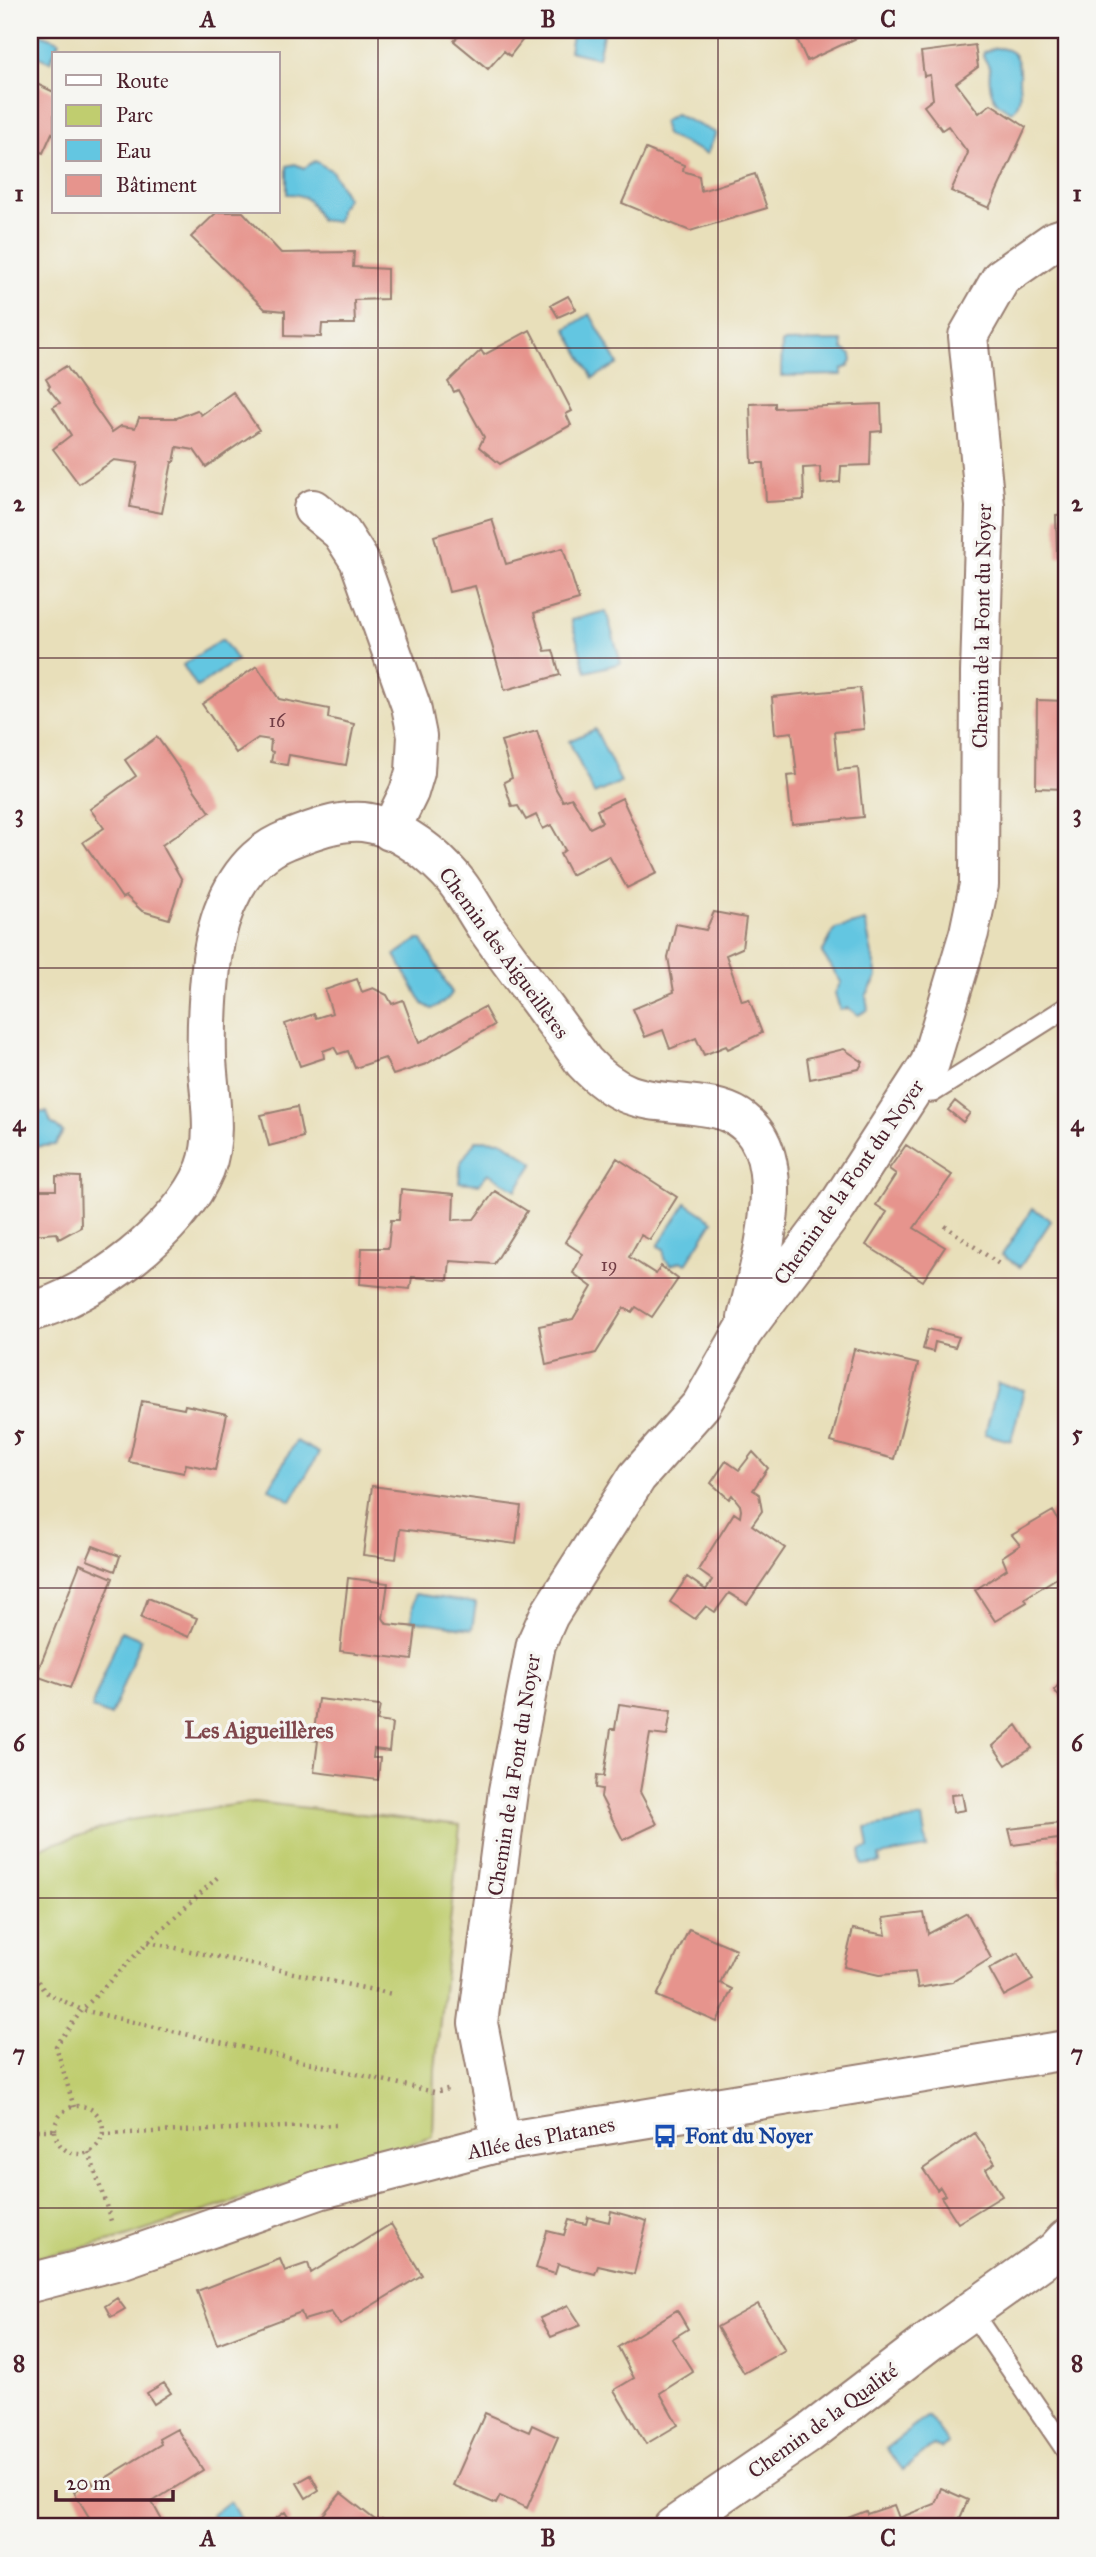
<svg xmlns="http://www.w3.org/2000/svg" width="1096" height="2557" font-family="'IM FELL Great Primer',serif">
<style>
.green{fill:#c0cd6f;stroke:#85764d;stroke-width:2}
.water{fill:#63c6e1;stroke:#567286;stroke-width:2}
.building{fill:#e6948d}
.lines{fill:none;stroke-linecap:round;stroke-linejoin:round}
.service-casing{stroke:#997f72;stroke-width:23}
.minor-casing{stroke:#997f72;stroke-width:42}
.path{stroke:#997f72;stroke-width:4.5;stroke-dasharray:2 5;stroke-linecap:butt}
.service{stroke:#fff;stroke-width:19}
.minor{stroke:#fff;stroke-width:38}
.grid{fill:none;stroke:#4a1f2b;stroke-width:2;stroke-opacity:0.55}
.labels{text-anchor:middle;stroke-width:7;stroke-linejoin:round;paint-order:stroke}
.number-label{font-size:18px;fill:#713c44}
.street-label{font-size:21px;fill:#4a1f2b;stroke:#f6f6f2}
.transit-label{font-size:21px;font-weight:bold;fill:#164399;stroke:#f6f6f2;text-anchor:start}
.neighbourhood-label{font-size:23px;font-weight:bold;fill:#81484d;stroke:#f6f6f2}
.neatline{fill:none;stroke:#4a1f2b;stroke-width:2.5}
.grid-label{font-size:23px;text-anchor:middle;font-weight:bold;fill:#4a1f2b}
</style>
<rect width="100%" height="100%" fill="#f6f6f2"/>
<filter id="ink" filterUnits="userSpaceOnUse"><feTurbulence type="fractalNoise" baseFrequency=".0143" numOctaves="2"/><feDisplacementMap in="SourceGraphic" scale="14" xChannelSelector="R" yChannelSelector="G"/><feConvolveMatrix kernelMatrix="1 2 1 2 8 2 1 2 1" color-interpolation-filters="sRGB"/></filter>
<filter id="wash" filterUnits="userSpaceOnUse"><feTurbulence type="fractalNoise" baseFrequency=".00686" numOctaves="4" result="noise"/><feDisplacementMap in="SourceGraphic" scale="28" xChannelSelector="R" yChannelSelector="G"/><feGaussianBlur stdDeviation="1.57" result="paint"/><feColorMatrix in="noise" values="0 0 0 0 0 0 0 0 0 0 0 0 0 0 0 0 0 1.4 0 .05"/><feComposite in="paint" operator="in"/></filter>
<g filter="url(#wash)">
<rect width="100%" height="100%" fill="#e8dfba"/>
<path class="green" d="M254,1802L460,1825L435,2070L433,2137L116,2240L30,2259V1851L129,1820Z"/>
<path class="water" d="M30,30L59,41L50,62L30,53Z
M573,30H604L598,58L569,51Z
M994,48C1016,47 1020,60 1019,79C1019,92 1023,101 1012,112C992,104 988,89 990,68L983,56L984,52Z
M675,114L716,133L707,154L666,135L663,122Z
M315,161L332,171L347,198L341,207L337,222L320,220C311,202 308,194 287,194V166L295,164L304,168Z
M590,314L618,364L593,378L566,329Z
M842,341L843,349L851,355L852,361L848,367L842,369V375L781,376L782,342Z
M606,611L621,663L586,672L571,620Z
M222,639L237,660L197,687L183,665Z
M595,729L621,782L594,794L569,741Z
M865,921L877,977L866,996L868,1010L858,1015L848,1008L840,1010L835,993L841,982L822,953L835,929Z
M417,940H422L452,993L447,1000L432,1009L423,1004L395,955Z
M47,1112L51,1123L63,1132L55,1145L30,1147V1113Z
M476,1140L502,1141L534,1163L516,1190L488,1173L479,1184L459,1182L461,1162Z
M686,1203L713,1221L686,1264L681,1261L671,1265L664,1259V1249L658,1246Z
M1033,1208L1051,1221L1020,1267L1002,1255Z
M998,1383L1024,1390L1011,1441L985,1434Z
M296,1441L319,1453L291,1501L269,1488Z
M415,1594L476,1603L472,1629L411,1620Z
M121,1631L141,1639L111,1716L91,1708Z
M922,1818L927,1848L879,1856L880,1863L862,1865L860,1850L869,1848L866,1828Z
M928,2416L948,2443L941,2448L934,2445L903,2470L886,2448Z
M230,2502L245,2527H219L211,2514Z"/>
<g id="blocks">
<path class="building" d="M453,30H514L524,38L510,56L504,51L488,69L454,41L459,35Z
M793,30H858L861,36L807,61Z
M975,45L978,67L956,83L979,113L991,104L1026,127L989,208L951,191L968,153L948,126L942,130L924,106L933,99L930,75L924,76L921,52Z
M30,81L54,92V135L52,133L43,153L30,148Z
M646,149L684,165L683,171L699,176L701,191L755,174L767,208L690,231L622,203Z
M217,212H243L281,253L354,252L353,267L387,269V299L354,300L355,324H322L321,337L285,336V311L265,309L191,237Z
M568,296L576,309L558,317L551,305Z
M530,330L572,411L566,414L571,425L500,464L479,447L484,437L458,390L454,392L448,382L481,350L484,355Z
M66,366L112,432L121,426L135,428L139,418H177L197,410L201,415L233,392L259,430L206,467L194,450L177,447L174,462H172L162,513L130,507L138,463L114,460L79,484L53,449L71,435L53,407L60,403L48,388L50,386L46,379Z
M775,403V408L881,404L882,431L871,432L870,465L841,466L840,482L821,484L820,467L803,468L804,500L766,502L764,463H752L750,404Z
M1066,514V557H1057L1056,515Z
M492,519L506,564L563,548L579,600L534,613L545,651L553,650L560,675L505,690L475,586L449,592L434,536Z
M257,666L279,699L329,709L328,718L354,724L346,765L289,755L287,765L271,762L273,752L270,751L271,740L258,738L236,753L202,704Z
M860,688L864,729L834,732L838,770L858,768L863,817L792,824L787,776L797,775L792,732L775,734L772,697Z
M1037,700L1066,701V789L1036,788Z
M537,731L556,789L563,801L572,798L590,828L602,822L597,810L622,798L657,873L627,888L609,856L571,875L560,854L565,850L551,825L543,829L536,815L526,820L518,806L512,807L504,782L512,778L501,741Z
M157,737L210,812L162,845L182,880L169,919L142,911L126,896L122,898L83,842L104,828L90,809L136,776L125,760Z
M714,912L746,918L742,948L726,955L742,1001L749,999L762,1033L728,1049L726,1046L704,1055L696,1038L670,1049L663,1030L645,1037L633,1009L674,992L668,957L676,924L706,930Z
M357,979L362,992L373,988L387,995L392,1004L403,1000L419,1043L484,1007L494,1025L426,1064L393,1075L385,1058L355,1068L348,1051L338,1054L334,1047L323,1051L324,1058L300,1066L285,1024L314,1014L316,1018L332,1013L325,990Z
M844,1049L863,1062L859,1069L810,1079L807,1058Z
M955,1101L970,1113L963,1122L948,1110Z
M297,1107L303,1137L269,1146L261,1115Z
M906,1145L952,1175L914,1228L945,1247L923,1281L866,1245L887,1212L876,1205L896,1174L889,1169Z
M617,1158L677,1197L650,1240L641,1235L629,1257L656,1274L661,1266L678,1279L652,1317L636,1307L632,1312L624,1308L596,1353L546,1365L539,1326L573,1319L592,1287L573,1273L583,1254L565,1242Z
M56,1176L80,1177L81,1227L59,1239L57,1233L30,1235V1190H56Z
M401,1189L454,1194L453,1220L474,1219L495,1191L527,1211L494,1264L450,1261L448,1280L412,1277L410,1289L360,1284L362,1248H388L391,1220H399Z
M928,1329L959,1337L955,1347L935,1342L933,1352L923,1349Z
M854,1349L918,1364L894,1459L831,1442Z
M142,1401L184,1409L185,1405L227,1414L215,1470L186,1464L184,1473L129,1462Z
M753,1452L768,1468L753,1490L759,1494L762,1511L752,1525L785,1548L747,1604L729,1593L715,1612L706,1606L695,1619L670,1602L687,1577L706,1590L712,1580L698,1570L734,1513L740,1517L741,1510L740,1505L732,1495L729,1499L711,1483L726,1461L739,1470Z
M372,1486L521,1506L516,1544L400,1529L396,1559L363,1555Z
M1053,1511L1060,1523L1066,1519V1572L1025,1598L1027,1602L995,1621L975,1590L1007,1569L1002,1557L1020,1545L1012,1535Z
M93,1546L120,1556L115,1571L87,1560Z
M80,1564L113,1578L70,1688L36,1676Z
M348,1578L388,1583L383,1618L387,1624L416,1627L412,1660L340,1651Z
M148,1598L197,1618L189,1637L141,1618Z
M1064,1679L1066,1681L1064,1702L1054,1690Z
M318,1699L380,1706L377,1721L392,1723L389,1751L374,1749L373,1758H380L378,1780L314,1772L318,1741L313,1740Z
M619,1704L671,1711L667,1736L650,1734L640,1792L657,1824L623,1840L601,1797L602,1789L596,1788L597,1775L604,1776L611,1729H615Z
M1017,1725L1032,1748L1006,1765L993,1746Z
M962,1794L965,1810L953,1812L951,1795Z
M1060,1813H1066V1904H1061L1059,1839L1013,1845L1009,1829L1060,1823Z
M924,1913L928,1934L967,1913L991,1958L952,1982L918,1988L915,1972L879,1975L844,1967L853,1929L886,1935L883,1918Z
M689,1929L736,1949L720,1983L732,1989L717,2022L657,1996Z
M1018,1953L1033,1980L1004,1996L989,1969Z
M975,2133L995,2163L986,2169L1002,2196L958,2223L941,2197L945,2195L940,2187L937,2190L923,2169Z
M611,2211L647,2221L634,2274L598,2266L595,2274L558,2264L555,2274L536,2268L547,2231L564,2235L569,2220L586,2224L588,2217L609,2222Z
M391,2224L422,2275L340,2325L331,2312L304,2320L301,2312L217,2344L197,2291L280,2259L285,2271L308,2263L311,2273Z
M117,2298L125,2309L111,2317L105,2306Z
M758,2304L785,2350L744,2373L717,2327Z
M568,2305L581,2325L551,2337L540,2318Z
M677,2310L688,2329L672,2339L693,2372L660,2393L678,2425L646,2444L614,2390L634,2378L618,2347Z
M164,2383L171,2393L154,2404L147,2393Z
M485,2413L529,2432L532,2425L558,2437L527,2508L500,2496L496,2504L453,2485Z
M177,2429L203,2470L152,2502L164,2524L158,2527H135L129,2518L113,2527H95L74,2492L91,2480L94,2485L161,2444L159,2439Z
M311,2475L319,2490L306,2498L297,2483Z
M941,2488L968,2500L956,2527H824L866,2511L867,2514L894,2505L899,2518L935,2504Z
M341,2493L379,2523L382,2519L392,2527H313Z
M285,2512L291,2522L287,2525L289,2527H264Z"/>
</g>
</g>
<g filter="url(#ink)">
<use href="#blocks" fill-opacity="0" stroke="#997f72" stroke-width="2"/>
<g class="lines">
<g class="service-casing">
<path id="service" d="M911,1093L933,1092L1066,1008
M971,2311L1066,2450"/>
</g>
<g class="minor-casing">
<path id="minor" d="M313,509L341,532L359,560L411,706L417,736L415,772L409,792L390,831
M30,1312C92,1296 181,1229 205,1169C218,1135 209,1095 207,1059C206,1026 208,991 212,959C218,911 239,859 287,840C310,831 337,820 363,822C393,825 425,848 445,869C462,885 474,910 487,929C519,974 552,1017 584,1062C629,1110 656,1097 714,1108C805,1127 761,1258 747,1318
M501,2142L478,2023L508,1791L536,1644L549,1615L637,1477L701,1405L743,1332L837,1207L930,1063L969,933L979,885L980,673L985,506L968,336L1001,278L1054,241L1066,237
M30,2283L123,2259L319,2190L501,2142L1066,2050
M673,2527L807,2435L943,2331L1055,2251L1066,2239"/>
</g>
<path class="path" d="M945,1226L999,1264
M149,1941L220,1875
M30,1970L45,1992L82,2010L434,2092L452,2088
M55 2130a24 24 0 1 1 48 0a24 24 0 1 1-48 0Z
M74,2107L56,2046L82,2010L148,1942L392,1994
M30,2130H55
M103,2134L337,2125
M89,2152L111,2221"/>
<use href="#service" class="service"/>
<use href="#minor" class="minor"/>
</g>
</g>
<path class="grid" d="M378,30V2527M718,30V2527M30,348H1066M30,658H1066M30,968H1066M30,1278H1066M30,1588H1066M30,1898H1066M30,2208H1066"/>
<defs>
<g id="bus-bare" transform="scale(1.89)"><path d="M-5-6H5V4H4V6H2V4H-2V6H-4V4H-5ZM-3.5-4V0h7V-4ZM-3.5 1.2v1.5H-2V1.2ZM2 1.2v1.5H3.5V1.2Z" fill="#1a4fb4" stroke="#f6f6f2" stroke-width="2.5" paint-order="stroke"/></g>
</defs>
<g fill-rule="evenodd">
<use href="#bus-bare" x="665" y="2136"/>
</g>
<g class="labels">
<g class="number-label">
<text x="277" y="727">16</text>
<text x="609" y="1271">19</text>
</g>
<g class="street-label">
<text transform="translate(982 626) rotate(-89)" y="7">Chemin de la Font du Noyer</text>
<text transform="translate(504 953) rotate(54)" y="7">Chemin des Aigueillères</text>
<text transform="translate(849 1182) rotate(-55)" y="7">Chemin de la Font du Noyer</text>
<text transform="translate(514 1775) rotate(-81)" y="7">Chemin de la Font du Noyer</text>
<text transform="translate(541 2138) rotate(-11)" y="7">Allée des Platanes</text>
<text transform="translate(823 2421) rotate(-36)" y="7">Chemin de la Qualité</text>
</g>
<g class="transit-label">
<text x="685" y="2143">Font du Noyer</text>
</g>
<g class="neighbourhood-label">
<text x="259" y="1738">Les Aigueillères</text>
</g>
</g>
<rect width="1096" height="2557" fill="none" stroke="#f6f6f2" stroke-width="77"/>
<rect x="52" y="52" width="228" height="161" fill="#f6f6f2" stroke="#b1a0a2" stroke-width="2"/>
<rect x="66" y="75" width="35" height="10" fill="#ffffff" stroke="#b1a0a2" stroke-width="2"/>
<text x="116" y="88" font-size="21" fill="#4a1f2b">Route</text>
<rect x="66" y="105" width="35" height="21" fill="#c0cd6f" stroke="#b1a0a2" stroke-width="2"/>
<text x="116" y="122" font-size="21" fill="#4a1f2b">Parc</text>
<rect x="66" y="140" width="35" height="21" fill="#63c6e1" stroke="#b1a0a2" stroke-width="2"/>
<text x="116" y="158" font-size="21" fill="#4a1f2b">Eau</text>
<rect x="66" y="175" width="35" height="21" fill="#e6948d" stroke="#b1a0a2" stroke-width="2"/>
<text x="116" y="192" font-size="21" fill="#4a1f2b">Bâtiment</text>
<path d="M56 2490v10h117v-10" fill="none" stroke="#4a1f2b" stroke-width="3.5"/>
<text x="66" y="2490" font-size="21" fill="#4a1f2b" stroke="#f6f6f2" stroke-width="5" paint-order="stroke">20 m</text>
<rect x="38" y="38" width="1020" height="2480" class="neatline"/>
<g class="grid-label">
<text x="208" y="27">A</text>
<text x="548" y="27">B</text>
<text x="888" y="27">C</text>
<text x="19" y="201">1</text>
<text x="1077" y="201">1</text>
<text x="19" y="511">2</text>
<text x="1077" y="511">2</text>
<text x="19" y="821">3</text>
<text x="1077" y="821">3</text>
<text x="19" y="1131">4</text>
<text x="1077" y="1131">4</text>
<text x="19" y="1441">5</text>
<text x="1077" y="1441">5</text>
<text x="19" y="1751">6</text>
<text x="1077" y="1751">6</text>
<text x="19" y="2061">7</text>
<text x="1077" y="2061">7</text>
<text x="19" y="2371">8</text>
<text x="1077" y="2371">8</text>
<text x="208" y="2546">A</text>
<text x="548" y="2546">B</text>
<text x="888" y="2546">C</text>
</g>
</svg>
